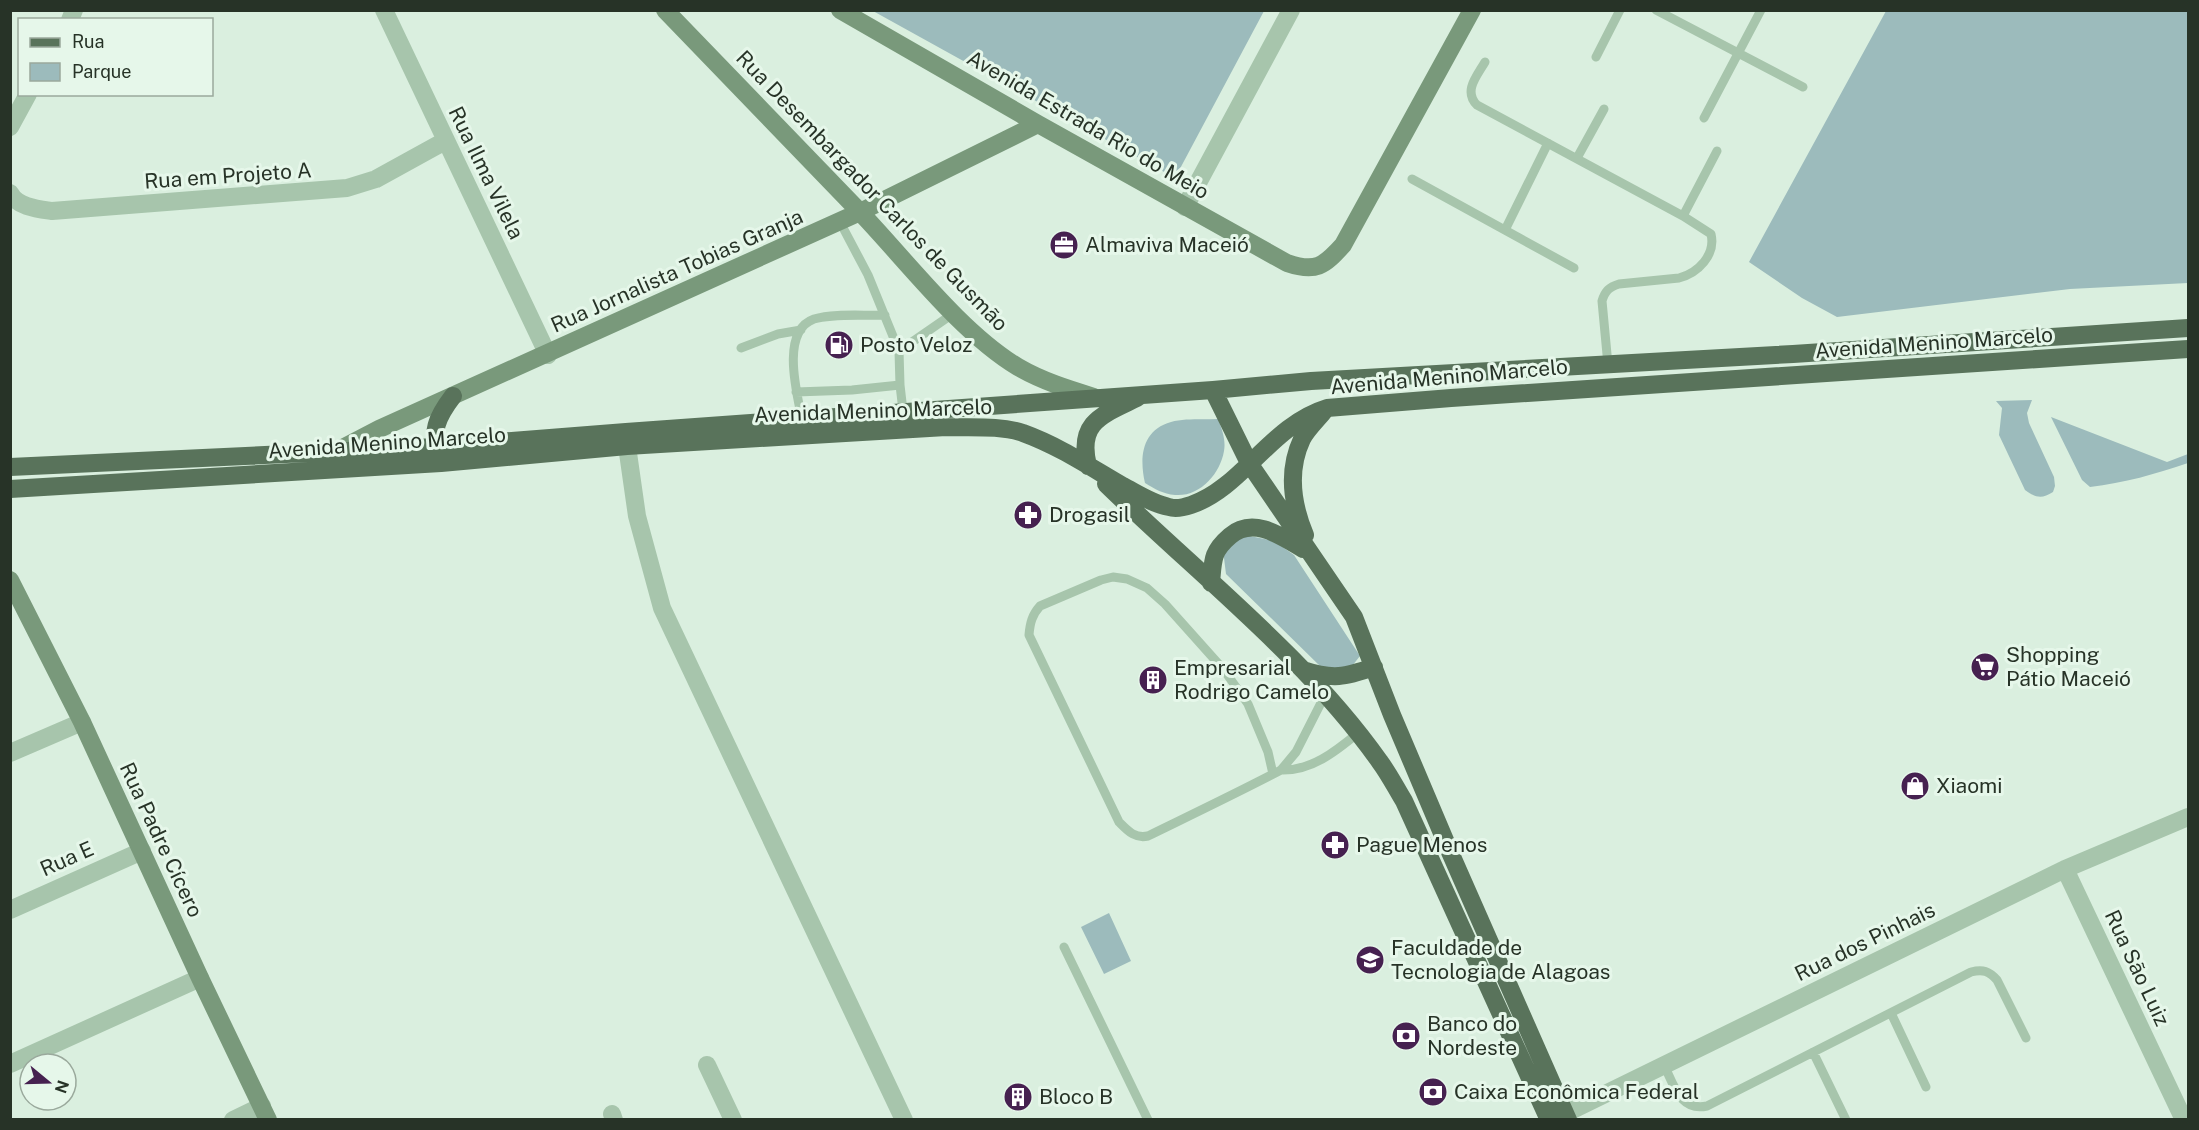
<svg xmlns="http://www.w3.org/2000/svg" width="2199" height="1130" font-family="'Public Sans',sans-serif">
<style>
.green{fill:#9cbbbc}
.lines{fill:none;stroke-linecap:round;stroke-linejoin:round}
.lane{stroke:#a7c5ac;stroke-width:9}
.street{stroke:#a7c5ac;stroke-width:18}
.secondary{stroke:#79997b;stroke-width:18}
.primary{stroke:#59735b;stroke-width:18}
.labels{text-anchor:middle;stroke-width:6;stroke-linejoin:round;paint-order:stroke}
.street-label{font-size:21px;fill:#273327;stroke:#e6f7ea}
.poi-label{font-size:21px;fill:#273327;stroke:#e6f7ea;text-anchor:start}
</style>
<rect width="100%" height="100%" fill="#daefdf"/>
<path class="green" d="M873,11H1264L1175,178Z
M1886,11H2188V283L2070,289L1837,317L1802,298L1749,262Z
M2032,400L2027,413L2029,423L2054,477L2055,486L2053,492C2042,499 2036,498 2025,490L1999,435L2002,408L1996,401Z
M2051,417L2167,462L2188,454V463C2156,474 2124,483 2090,487L2082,480Z
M1218,419C1222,429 1226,440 1224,451C1220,474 1200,497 1175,495C1163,494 1155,489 1145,483C1139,457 1142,430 1171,422C1185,418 1203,420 1218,419Z
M1245,535L1274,541L1294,555L1360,656L1352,666L1336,673L1322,668L1226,574L1223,550Z
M1109,913L1131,961L1104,974L1081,927Z"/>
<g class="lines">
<path class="lane" d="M1656,10L1803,87
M1596,57L1620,10
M1485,62C1477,76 1463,91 1477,105L1683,216L1711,234C1716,255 1698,273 1679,278L1619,284C1609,287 1605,291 1602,301L1608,365
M1704,118L1761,10
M1577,158L1604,109
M1412,179L1574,268
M1683,216L1717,151
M840,222L868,275L899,351L900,385L903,411
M1505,230L1548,143
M741,348L778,334L801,330
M899,351L954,313
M796,392L852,390L900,385
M802,419C797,394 780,331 814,319C834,313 864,316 885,315
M1325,695L1296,752L1281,770C1311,771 1335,752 1358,733
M1273,774L1268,752L1248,704L1224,670L1165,604L1147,588L1127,579L1113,577L1101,580L1040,606C1032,615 1030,623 1029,635L1119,822C1128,831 1135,839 1148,836C1193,814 1237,793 1281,770
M1064,947L1148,1120
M1891,1013L1926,1087
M1813,1052L1846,1120
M1664,1065C1674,1085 1680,1112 1707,1106L1971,972C1983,969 1989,971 1997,980L2026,1038"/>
<path class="street" d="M384,10L548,355
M70,20L74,10
M10,127L28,94
M10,193C17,207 38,209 52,211L347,188L376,179L445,141
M1185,207L1291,10
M627,446L637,516L662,608L904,1120
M10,753L82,722
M2065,869L2184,1120
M10,910L142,851
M10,1064L200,978
M707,1065L733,1120
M612,1114L614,1120
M233,1120L262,1106
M1552,1120L2065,869L2188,817"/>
<path class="secondary" d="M665,10C730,77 794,144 859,211C906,260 960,332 1018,367C1042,381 1068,389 1094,397
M840,10L1038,124L1287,263C1316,273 1324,266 1343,245L1472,10
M333,453L379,429L860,212L1038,124
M10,580L82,722L200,978L268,1120"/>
<path class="primary" d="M1213,390L1249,463L1354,617L1392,715L1450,852L1568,1120
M439,458C430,432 437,417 453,396
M1088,466C1077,422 1102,415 1137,398
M10,467L435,447L626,432L1213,390L1311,381L1793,354L2188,328
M1106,484C1197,573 1307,658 1380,762C1389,774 1396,788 1404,801L1549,1120
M10,489L441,463L627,446L946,427C970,428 999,425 1023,433C1059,446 1090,467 1123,486C1138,494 1153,504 1169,507C1175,509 1185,507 1191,505C1242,488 1271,425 1327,408L1451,398L2188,349
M1305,535C1292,504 1287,471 1302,439C1307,429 1318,419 1325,410
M1211,583C1212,574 1212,563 1215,555C1218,547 1223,542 1230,536C1253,516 1281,536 1303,549
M1303,670C1333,680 1345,677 1374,667"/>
</g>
<defs>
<g id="office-disc" transform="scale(1.5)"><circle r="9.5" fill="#462150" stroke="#e6f7ea"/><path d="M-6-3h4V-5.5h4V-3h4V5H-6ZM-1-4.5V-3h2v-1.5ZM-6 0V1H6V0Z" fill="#fff"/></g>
<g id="fuel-disc" transform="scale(1.5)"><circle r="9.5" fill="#462150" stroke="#e6f7ea"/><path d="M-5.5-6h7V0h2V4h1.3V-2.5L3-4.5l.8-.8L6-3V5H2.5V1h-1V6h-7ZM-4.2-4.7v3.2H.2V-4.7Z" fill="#fff"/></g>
<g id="pharmacy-disc" transform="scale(1.5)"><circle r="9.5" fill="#462150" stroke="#e6f7ea"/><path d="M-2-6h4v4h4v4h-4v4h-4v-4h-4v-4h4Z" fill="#fff"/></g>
<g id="supermarket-disc" transform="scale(1.5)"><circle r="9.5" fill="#462150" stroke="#e6f7ea"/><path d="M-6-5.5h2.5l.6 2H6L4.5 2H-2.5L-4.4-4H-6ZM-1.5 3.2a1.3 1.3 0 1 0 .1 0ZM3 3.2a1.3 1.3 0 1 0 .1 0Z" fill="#fff"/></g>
<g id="building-disc" transform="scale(1.5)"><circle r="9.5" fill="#462150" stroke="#e6f7ea"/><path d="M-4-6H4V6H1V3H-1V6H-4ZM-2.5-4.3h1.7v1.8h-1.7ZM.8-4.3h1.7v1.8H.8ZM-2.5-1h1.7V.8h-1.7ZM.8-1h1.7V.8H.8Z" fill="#fff"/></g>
<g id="shop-disc" transform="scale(1.5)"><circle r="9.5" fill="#462150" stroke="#e6f7ea"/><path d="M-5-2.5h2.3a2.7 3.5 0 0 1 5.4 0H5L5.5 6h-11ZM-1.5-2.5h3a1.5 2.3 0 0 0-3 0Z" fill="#fff"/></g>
<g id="university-disc" transform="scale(1.5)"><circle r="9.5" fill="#462150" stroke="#e6f7ea"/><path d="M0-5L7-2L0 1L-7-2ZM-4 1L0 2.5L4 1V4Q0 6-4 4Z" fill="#fff"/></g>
<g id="bank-disc" transform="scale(1.5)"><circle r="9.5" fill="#462150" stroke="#e6f7ea"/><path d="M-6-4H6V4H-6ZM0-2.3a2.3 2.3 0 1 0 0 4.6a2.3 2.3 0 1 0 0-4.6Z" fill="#fff"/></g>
</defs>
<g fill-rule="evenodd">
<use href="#office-disc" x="1064" y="245"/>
<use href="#fuel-disc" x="839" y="345"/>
<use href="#pharmacy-disc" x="1028" y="515"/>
<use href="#supermarket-disc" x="1985" y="667"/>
<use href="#building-disc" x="1153" y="680"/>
<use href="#shop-disc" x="1915" y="786"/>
<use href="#pharmacy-disc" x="1335" y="845"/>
<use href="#university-disc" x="1370" y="960"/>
<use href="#bank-disc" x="1406" y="1036"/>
<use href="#bank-disc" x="1433" y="1092"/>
<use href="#building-disc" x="1018" y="1097"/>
</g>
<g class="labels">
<g class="street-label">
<text transform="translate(1088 125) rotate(30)" y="7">Avenida Estrada Rio do Meio</text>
<text transform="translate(486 173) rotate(64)" y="7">Rua Ilma Vilela</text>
<text transform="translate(228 176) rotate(-4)" y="7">Rua em Projeto A</text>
<text transform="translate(872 191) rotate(46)" y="7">Rua Desembargador Carlos de Gusmão</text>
<text transform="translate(677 271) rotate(-24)" y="7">Rua Jornalista Tobias Granja</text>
<text transform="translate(1934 343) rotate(-4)" y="7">Avenida Menino Marcelo</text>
<text transform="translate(1449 377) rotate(-5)" y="7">Avenida Menino Marcelo</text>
<text transform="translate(873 411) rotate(-2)" y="7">Avenida Menino Marcelo</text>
<text transform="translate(387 443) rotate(-4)" y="7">Avenida Menino Marcelo</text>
<text transform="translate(161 840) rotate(65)" y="7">Rua Padre Cícero</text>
<text transform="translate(67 859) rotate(-24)" y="7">Rua E</text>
<text transform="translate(1865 942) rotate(-26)" y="7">Rua dos Pinhais</text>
<text transform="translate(2137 968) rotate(65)" y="7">Rua São Luiz</text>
</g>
<g class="poi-label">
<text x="1085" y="252">Almaviva Maceió</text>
<text x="860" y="352">Posto Veloz</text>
<text x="1049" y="522">Drogasil</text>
<text x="2006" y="662">Shopping<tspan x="2006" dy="24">Pátio Maceió</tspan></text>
<text x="1174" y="675">Empresarial<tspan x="1174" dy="24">Rodrigo Camelo</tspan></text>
<text x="1936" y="793">Xiaomi</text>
<text x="1356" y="852">Pague Menos</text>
<text x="1391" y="955">Faculdade de<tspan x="1391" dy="24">Tecnologia de Alagoas</tspan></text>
<text x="1427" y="1031">Banco do<tspan x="1427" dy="24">Nordeste</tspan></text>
<text x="1454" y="1099">Caixa Econômica Federal</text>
<text x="1039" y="1104">Bloco B</text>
</g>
</g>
<rect width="2199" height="1130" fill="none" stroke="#273327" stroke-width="24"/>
<rect x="18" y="18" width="195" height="78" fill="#e6f7ea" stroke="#9aa99c" stroke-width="1.5"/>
<rect x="30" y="38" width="30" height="9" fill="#59735b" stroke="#9aa99c" stroke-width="1.5"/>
<text x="72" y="48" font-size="18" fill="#273327">Rua</text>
<rect x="30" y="63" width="30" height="18" fill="#9cbbbc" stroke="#9aa99c" stroke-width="1.5"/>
<text x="72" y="78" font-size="18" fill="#273327">Parque</text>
<g transform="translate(48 1082) rotate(109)"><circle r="28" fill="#e6f7ea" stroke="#9aa99c" stroke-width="1.5"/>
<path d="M0-4.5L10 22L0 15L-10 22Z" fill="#462150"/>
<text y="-9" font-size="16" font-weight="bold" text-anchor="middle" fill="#273327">N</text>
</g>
</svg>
